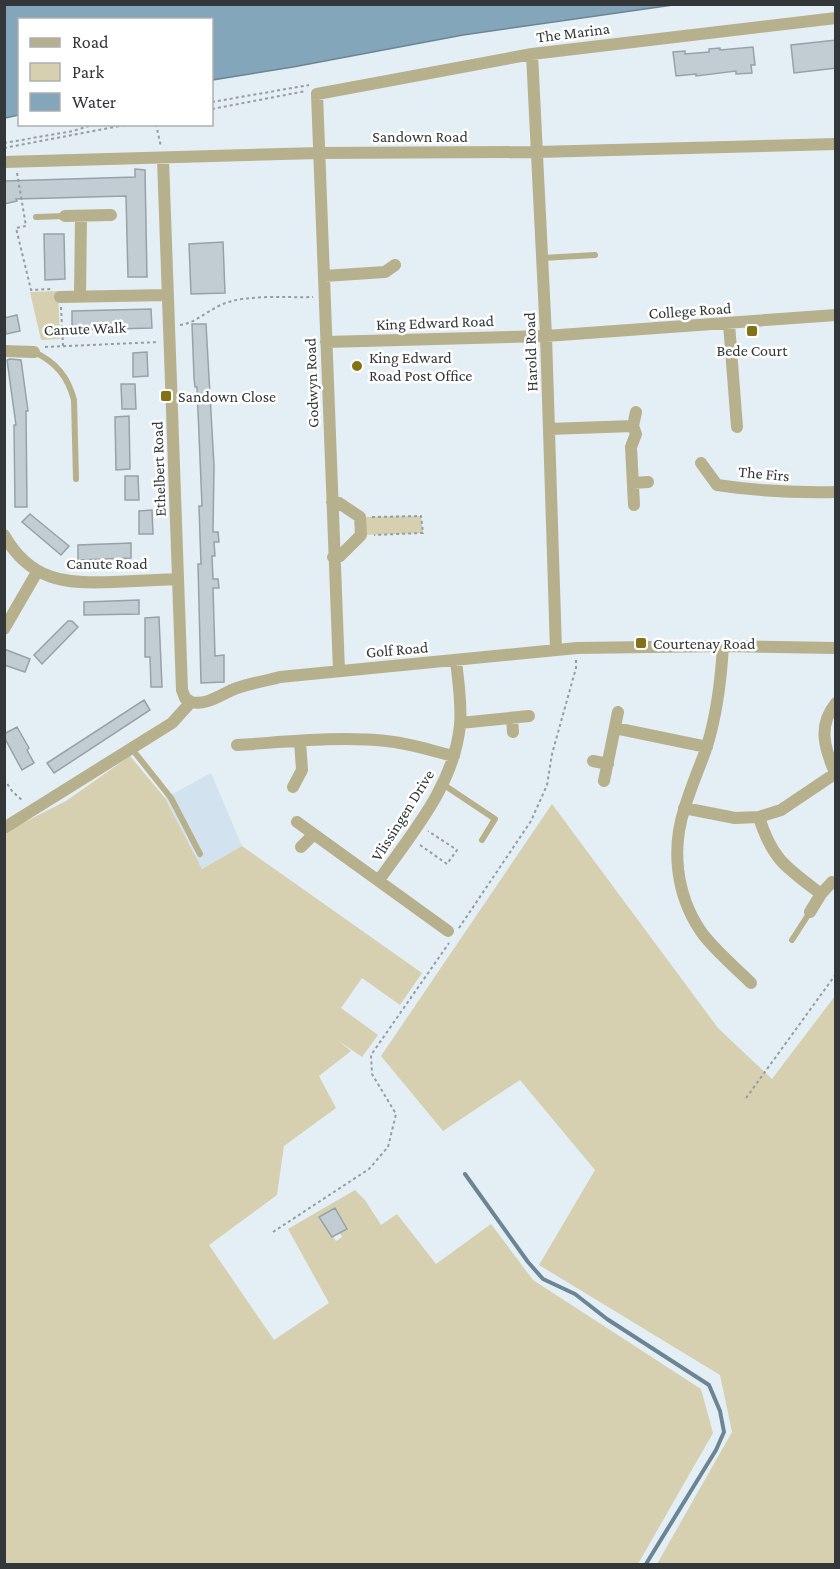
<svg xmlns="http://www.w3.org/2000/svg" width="840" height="1569" font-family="'Crimson Pro',serif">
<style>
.built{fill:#d2e3ef}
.green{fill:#d6d0b1;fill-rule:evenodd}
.water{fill:#84a6bb;stroke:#6c8594;stroke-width:1.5}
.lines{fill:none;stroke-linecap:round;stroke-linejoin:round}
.stream{stroke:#6c8594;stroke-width:4}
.building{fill:#c2ccd3;stroke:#97a1a7;stroke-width:1.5}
.path{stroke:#969da2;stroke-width:2;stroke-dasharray:3 3;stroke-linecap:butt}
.service{stroke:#b7b08d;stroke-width:6}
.minor{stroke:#b7b08d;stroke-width:12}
.poi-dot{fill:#827214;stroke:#fff;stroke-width:2}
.labels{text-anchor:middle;stroke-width:5;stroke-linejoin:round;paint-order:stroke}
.street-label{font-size:16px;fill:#333739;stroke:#fff}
.poi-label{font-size:16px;fill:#333739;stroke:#fff;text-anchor:start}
</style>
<rect width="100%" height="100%" fill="#e4eef5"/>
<path class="built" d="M211,773L242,846L202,869L165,798Z"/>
<path class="green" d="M58,291L60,339L41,340L30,292Z
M421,516L423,533L361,535L360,517Z
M130,756L165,798L202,869L242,846L422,973L400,1005L362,978L341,1008L378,1035L362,1057L339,1041L351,1051L319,1076L336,1108L284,1146L277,1195L209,1245L274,1340L329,1303L288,1229L355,1190L365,1200L381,1225L397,1214L436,1264L491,1224L533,1280L701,1389L713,1433L638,1564H5V832L66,801ZM335,1208L347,1228L340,1233L342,1237L336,1241L320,1217Z
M552,804L718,1028L772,1079L835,996V1564H657L732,1432L720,1375L539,1265L595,1170L520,1080L443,1131L381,1056Z"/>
<path class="water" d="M4,5L5,4L673,5L463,35L293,67L212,80V20H20L19,115L5,118Z"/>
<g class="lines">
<path class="stream" d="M465,1174L528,1262L543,1279L575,1294L607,1319L709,1385L720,1411L724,1432L716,1450L646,1564"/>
</g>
<path class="building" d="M836,40V68L794,73L791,45Z
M753,47L755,65H751L752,73L736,74V71L696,76V74L676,76L673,52L685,51V54L709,52V49L720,48V50Z
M135,169L145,170L147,277H128L126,196L16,199L17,201L4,204V181L135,177Z
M44,234H64L65,279L45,280Z
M223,242L225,293L191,294L189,244Z
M151,309L152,328L72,330V311Z
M17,315L20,331L6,334L4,318Z
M192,324H206L214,466L213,532H218L219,542H214L215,556H212L213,579H218L219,588H213L215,656L224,655V682L201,683L198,564H201L199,506H202L197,387H195L194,378Z
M147,352L148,376L133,377V353Z
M10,359L21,360L28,411H26L27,507H15L14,425H16L7,360Z
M121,384H135L136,409H122Z
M129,416L130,469L116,470L115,417Z
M125,476H138L139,500H125Z
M152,510L153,534H139V511Z
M30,514L69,546L61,555L22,522Z
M131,543V558L78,560V545Z
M139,600V614L84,615V602Z
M159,617L162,687H151L150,657H145V618Z
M68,621H72L78,627L42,664L34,655Z
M4,649L30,659L25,672L4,665Z
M144,700L150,710L54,773L47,763Z
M17,727L29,748L27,750L34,763L22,770L4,737V734Z
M335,1208L347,1229L332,1237L319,1217Z"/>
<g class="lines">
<path class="path" d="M212,102L309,85
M212,109L306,91
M156,124L161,147
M4,143L73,131L95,124
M4,148L130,124
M17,173L26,226L16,228L31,290L51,289
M61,307L63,347
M180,325C196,323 208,310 223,304C247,294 286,298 313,297
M45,347L159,342
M372,517L421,516L423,533L374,535
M4,779L12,791L23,801
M420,845L447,864L457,850L428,831
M459,928L531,821L547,785L552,754L576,668V660
M746,1098L836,974
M273,1232L369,1169L388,1147L396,1114L372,1074L371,1055L449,943"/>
<path class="service" d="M36,217L65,216
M542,258L595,255
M34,352C56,362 68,377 74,400L76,479
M132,749L171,798L200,854
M444,785L495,819L482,840
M792,940L810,912"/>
<path class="minor" d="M532,54L546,336L556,650
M163,159L182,690L185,698L191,702
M4,162L319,153L537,152L836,144
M65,216L111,215
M324,276L385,272L395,265
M80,296L81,216
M60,297L168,295
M729,324L737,427
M326,342L546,336L836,315
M4,351L34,352
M633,426L636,412
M549,429L633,426L636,434L631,447L634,505
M701,463L717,485C757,491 795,493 836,492
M633,483L648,482
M332,502L339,503L360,517L361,535L340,556L333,557
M4,535C30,581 65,584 113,582C134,581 156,580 178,579
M4,629L37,572
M723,646C721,680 717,714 707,746C700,767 691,786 685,807C671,848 676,894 700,930C710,946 737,969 751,983
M339,671L317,94L532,54L836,18
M191,702C208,706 222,693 237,688C251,683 266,681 280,677L577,648L723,646L836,648
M512,718L513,732
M460,723L529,716
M615,728L707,747
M237,745C286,742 337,736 386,741C409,743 432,751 454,756
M593,761L608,764
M835,773C825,749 817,726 836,703
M604,781L618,712
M293,787L302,770L300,741
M684,808L735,818L759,817L781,810L836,773
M759,817C772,860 787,868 821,894
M297,822L448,931
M4,828L172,723L191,702
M301,847L313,835
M379,880C413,832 454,785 460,725C462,704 458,681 456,660
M810,912L821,894L832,882"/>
</g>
<g class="poi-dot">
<rect x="746" y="325" width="12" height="12" rx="3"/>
<circle cx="357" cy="366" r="6"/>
<rect x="160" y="390" width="12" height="12" rx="3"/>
<rect x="635" y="637" width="12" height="12" rx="3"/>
</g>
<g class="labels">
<g class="street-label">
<text transform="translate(573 32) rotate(-7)" y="6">The Marina</text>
<text x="420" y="142">Sandown Road</text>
<text transform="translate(690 310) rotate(-4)" y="6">College Road</text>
<text transform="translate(435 322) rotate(-2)" y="6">King Edward Road</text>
<text transform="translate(85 328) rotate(-2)" y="6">Canute Walk</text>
<text transform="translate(530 352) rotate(-92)" y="6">Harold Road</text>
<text transform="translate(311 383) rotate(-92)" y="6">Godwyn Road</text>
<text transform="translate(158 469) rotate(-92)" y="6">Ethelbert Road</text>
<text transform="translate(764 473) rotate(5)" y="6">The Firs</text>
<text x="107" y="569">Canute Road</text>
<text transform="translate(397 649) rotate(-5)" y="6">Golf Road</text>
<text transform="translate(402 815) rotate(-58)" y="6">Vlissingen Drive</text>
</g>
<g class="poi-label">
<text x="752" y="356" text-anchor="middle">Bede Court</text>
<text x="369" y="363">King Edward<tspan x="369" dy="18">Road Post Office</tspan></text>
<text x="178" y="402">Sandown Close</text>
<text x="653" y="649">Courtenay Road</text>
</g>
</g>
<rect width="840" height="1569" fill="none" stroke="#333739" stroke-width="12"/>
<rect x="18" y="18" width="195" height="108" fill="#ffffff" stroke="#adafb0" stroke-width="1.5"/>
<rect x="30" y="38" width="30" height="9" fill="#b7b08d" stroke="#adafb0" stroke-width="1.5"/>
<text x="72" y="48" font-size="18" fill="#333739">Road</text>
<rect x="30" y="63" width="30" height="18" fill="#d6d0b1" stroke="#adafb0" stroke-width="1.5"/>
<text x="72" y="78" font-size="18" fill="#333739">Park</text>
<rect x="30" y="93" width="30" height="18" fill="#84a6bb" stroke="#adafb0" stroke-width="1.5"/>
<text x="72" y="108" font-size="18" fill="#333739">Water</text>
</svg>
